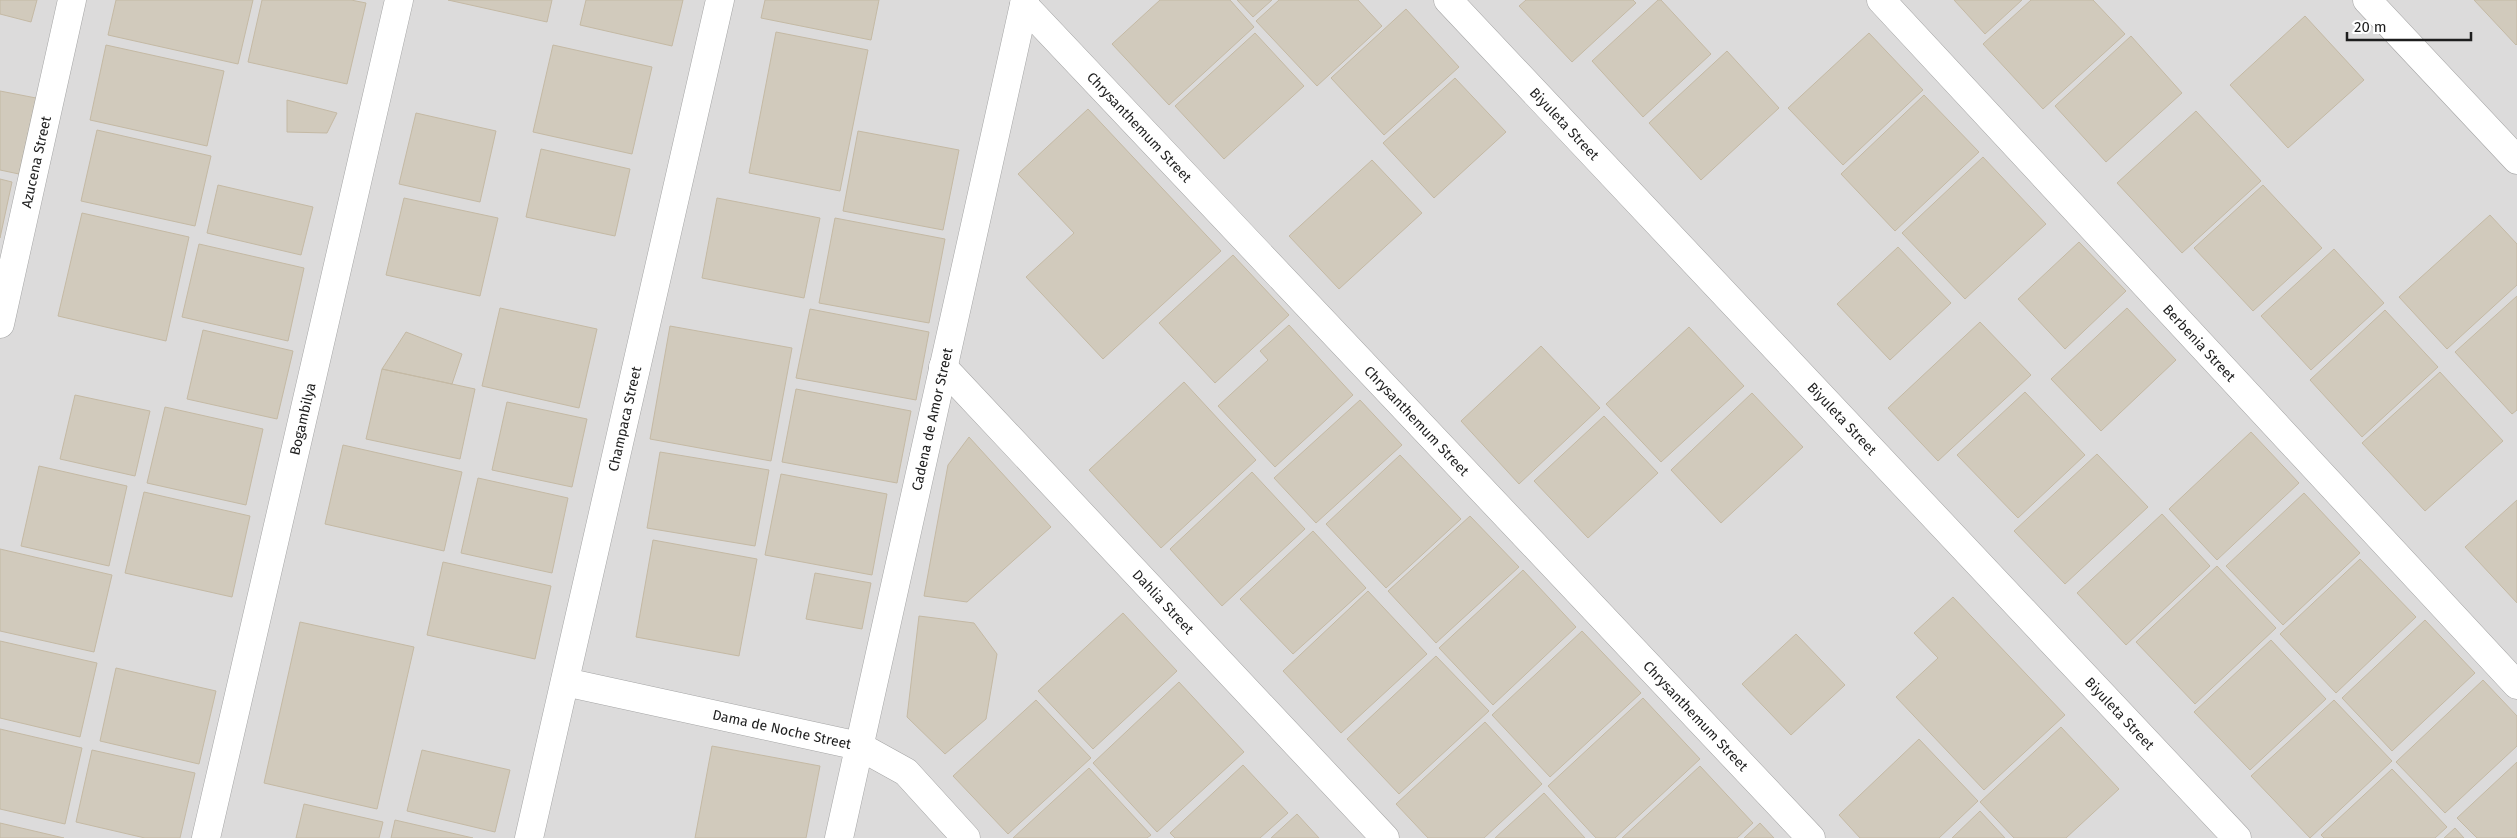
<svg xmlns="http://www.w3.org/2000/svg" width="2517" height="838" font-family="'Fira Sans',sans-serif">
<style>
.residential{fill:#dcdbdb}
.building{fill:#d1cabc;stroke:#c4b9a4}
.lines{fill:none;stroke-linecap:round;stroke-linejoin:round}
.street-casing{stroke:#a5a5a5;stroke-width:29}
.street{stroke:#fff;stroke-width:28}
.labels{text-anchor:middle;stroke-width:4;stroke-linejoin:round;paint-order:stroke}
.street-label{font-size:14px;fill:#1e1e1e;stroke:#fff}
</style>
<rect width="100%" height="100%" fill="#f0efe3"/>
<path class="residential" d="M0,0H2517V838H0Z"/>
<path class="building" d="M0,0H37L31,22L0,14Z
M116,0H253L238,64L108,35Z
M262,0H351L366,3L347,84L248,62Z
M448,0H552L547,22Z
M586,0H683L672,46L580,25Z
M765,0H879L871,40L761,18Z
M1160,0H1230L1254,27L1169,105L1112,44Z
M1237,0H1272L1253,17Z
M1279,0H1358L1382,26L1317,86L1256,21Z
M1526,0H1633L1636,3L1572,62L1519,6Z
M1658,0H1661L1711,54L1643,117L1592,61Z
M1954,0H2022L1985,34Z
M2031,0H2093L2125,34L2043,109L1983,44Z
M2474,0H2517V44L2516,45Z
M1406,9L1459,67L1384,135L1331,78Z
M2305,16L2364,80L2288,148L2230,85Z
M776,32L868,50L840,191L749,173Z
M1255,33L1304,86L1224,159L1175,106Z
M1869,33L1923,90L1843,165L1788,108Z
M2131,36L2182,93L2106,162L2055,106Z
M106,45L224,71L207,146L90,120Z
M553,45L652,67L632,154L533,132Z
M1727,51L1779,108L1701,180L1649,123Z
M1455,78L1506,132L1434,198L1383,143Z
M0,91L36,98L19,174L0,170Z
M1924,95L1979,152L1895,231L1841,174Z
M287,100L337,113L327,133L287,132Z
M1088,109L1221,251L1103,359L1026,277L1074,233L1018,174Z
M2196,111L2261,181L2182,253L2117,183Z
M416,113L496,131L480,202L399,184Z
M97,130L211,156L195,226L81,201Z
M858,131L959,150L943,230L843,211Z
M541,149L630,169L615,236L526,217Z
M1983,157L2046,224L1965,299L1902,233Z
M1372,160L1422,213L1339,289L1289,236Z
M0,179L12,182L0,238Z
M218,185L313,207L301,255L207,233Z
M2263,185L2322,248L2253,311L2194,248Z
M404,198L498,218L480,296L386,275Z
M717,198L820,218L804,298L702,278Z
M82,213L189,237L166,341L58,316Z
M2490,215L2517,244V285L2447,349L2399,297Z
M835,218L945,239L929,323L819,303Z
M2079,242L2126,291L2065,349L2018,299Z
M199,244L304,268L288,341L182,317Z
M1898,247L1951,303L1890,360L1837,304Z
M2334,249L2384,303L2311,370L2261,316Z
M1233,255L1289,315L1215,383L1159,323Z
M2517,296V410L2512,414L2455,352Z
M500,308L597,329L579,408L482,386Z
M2127,308L2176,360L2101,431L2051,379Z
M810,309L929,332L916,400L796,378Z
M2385,310L2438,367L2362,437L2310,380Z
M1980,322L2031,375L1938,461L1888,408Z
M1289,325L1353,395L1275,467L1218,406L1268,360L1260,351Z
M670,326L792,348L771,461L650,439Z
M1689,327L1744,386L1661,462L1606,404Z
M203,330L293,351L277,419L187,399Z
M406,332L462,354L452,384L382,369Z
M1541,346L1600,408L1519,484L1461,421Z
M382,369L475,389L460,459L366,439Z
M2440,372L2503,441L2425,511L2362,443Z
M1184,382L1256,460L1161,548L1089,470Z
M796,389L911,411L897,483L782,462Z
M2025,392L2085,455L2018,518L1957,455Z
M1752,393L1803,447L1721,523L1671,470Z
M75,395L150,411L135,476L60,459Z
M1360,400L1402,445L1316,523L1274,478Z
M507,402L587,419L572,487L492,470Z
M165,407L263,429L246,505L147,483Z
M1604,416L1658,473L1588,538L1534,481Z
M2251,432L2299,483L2217,560L2169,509Z
M969,437L1051,527L967,602L924,596L948,465Z
M343,445L462,472L444,551L325,524Z
M660,452L769,470L755,546L647,528Z
M2097,454L2148,507L2065,584L2014,531Z
M1400,455L1461,519L1386,588L1326,524Z
M39,466L127,486L109,566L21,546Z
M1252,472L1305,529L1222,606L1170,549Z
M781,474L887,494L872,575L765,555Z
M478,478L568,498L552,573L461,553Z
M144,492L250,516L232,597L125,573Z
M2304,493L2360,553L2283,625L2226,566Z
M2517,500V603L2465,547Z
M2162,514L2210,566L2126,645L2077,593Z
M1470,516L1519,567L1436,643L1388,591Z
M1313,531L1366,588L1293,654L1240,599Z
M653,540L757,559L739,656L636,637Z
M0,549L112,575L94,652L0,631Z
M2360,559L2416,617L2336,693L2280,634Z
M443,562L551,586L535,659L427,635Z
M2217,566L2276,628L2195,704L2136,642Z
M1523,570L1576,627L1493,705L1439,648Z
M815,573L871,583L862,629L806,619Z
M1368,591L1427,654L1341,733L1283,671Z
M1953,597L2065,715L1984,790L1896,697L1938,658L1914,633Z
M1123,613L1177,671L1093,749L1038,691Z
M919,616L974,623L997,654L986,719L945,754L907,717Z
M2425,620L2475,673L2392,751L2342,698Z
M300,622L414,647L377,809L264,783Z
M1582,631L1641,693L1550,777L1492,715Z
M1796,634L1845,685L1791,735L1742,684Z
M2271,640L2326,699L2250,770L2194,712Z
M0,641L97,663L80,737L0,718Z
M1436,656L1489,711L1399,794L1347,739Z
M116,668L216,691L199,764L100,741Z
M2483,680L2517,716V746L2445,813L2396,762Z
M1179,682L1244,752L1157,832L1093,763Z
M1643,698L1700,759L1615,838H1596L1548,786Z
M1036,700L1091,758L1008,834L953,776Z
M2334,700L2392,761L2310,838L2251,776Z
M1485,722L1542,784L1484,838H1428L1396,804Z
M2061,727L2119,789L2066,838H2014L1980,802Z
M0,729L82,748L65,824L0,809Z
M1919,739L1978,801L1939,838H1860L1839,815Z
M712,746L820,766L806,838H695Z
M92,750L195,773L180,838H145L76,822Z
M422,750L510,770L495,832L407,811Z
M2517,762V838H2477L2457,818Z
M1243,765L1288,813L1260,838H1175L1170,833Z
M1700,766L1753,823L1737,838H1622Z
M1089,768L1151,835L1147,838H1013Z
M2392,769L2447,827L2435,838H2324L2321,835Z
M1544,793L1585,838H1495Z
M304,804L383,822L379,838H296Z
M1980,811L2005,838H1952Z
M1297,814L1319,838H1271Z
M395,820L473,838H391Z
M0,823L64,838H0Z
M1760,823L1774,838H1744Z
M2455,828L2464,838H2444Z"/>
<g class="lines">
<g class="street-casing">
<g id="street">
<path id="s1" d="M1448,0L2237,838"/>
<path id="s2" d="M1881,0L2517,685"/>
<path d="M2367,0L2517,160"/>
<path id="s3" d="M1024,5L1811,838"/>
<path id="s4" d="M0,324L72,0"/>
<path id="s5" d="M943,367L1385,838"/>
<path id="s6" d="M565,682L859,746L906,772L966,838"/>
<path id="s7" d="M206,838L399,0"/>
<path id="s8" d="M529,838L720,0"/>
<path id="s9" d="M839,838L1025,0"/>
</g>
</g>
<use href="#street" class="street"/>
</g>
<g class="labels">
<g class="street-label">
<text dy="5" stroke="none"><textPath href="#s1" startOffset="170">Biyuleta Street</textPath></text>
<text dy="5" stroke="none"><textPath href="#s3" startOffset="168">Chrysanthemum Street</textPath></text>
<text dy="5" stroke="none"><textPath href="#s4" startOffset="166">Azucena Street</textPath></text>
<text dy="5" stroke="none"><textPath href="#s2" startOffset="468">Berbenia Street</textPath></text>
<text dy="5" stroke="none"><textPath href="#s7" startOffset="430">Bogambilya</textPath></text>
<text dy="5" stroke="none"><textPath href="#s8" startOffset="430">Champaca Street</textPath></text>
<text dy="5" stroke="none"><textPath href="#s9" startOffset="429">Cadena de Amor Street</textPath></text>
<text dy="5" stroke="none"><textPath href="#s1" startOffset="575">Biyuleta Street</textPath></text>
<text dy="5" stroke="none"><textPath href="#s3" startOffset="572">Chrysanthemum Street</textPath></text>
<text dy="5" stroke="none"><textPath href="#s5" startOffset="322">Dahlia Street</textPath></text>
<text dy="5" stroke="none"><textPath href="#s1" startOffset="980">Biyuleta Street</textPath></text>
<text dy="5" stroke="none"><textPath href="#s3" startOffset="978">Chrysanthemum Street</textPath></text>
<text dy="5" stroke="none"><textPath href="#s6" startOffset="222">Dama de Noche Street</textPath></text>
</g>
</g>
<path d="M2347 32v8h124v-8" fill="none" stroke="#1e1e1e" stroke-width="2.5"/>
<text x="2354" y="32" font-size="15" fill="#1e1e1e" stroke="#ffffff" stroke-width="4" paint-order="stroke">20 m</text>
</svg>
